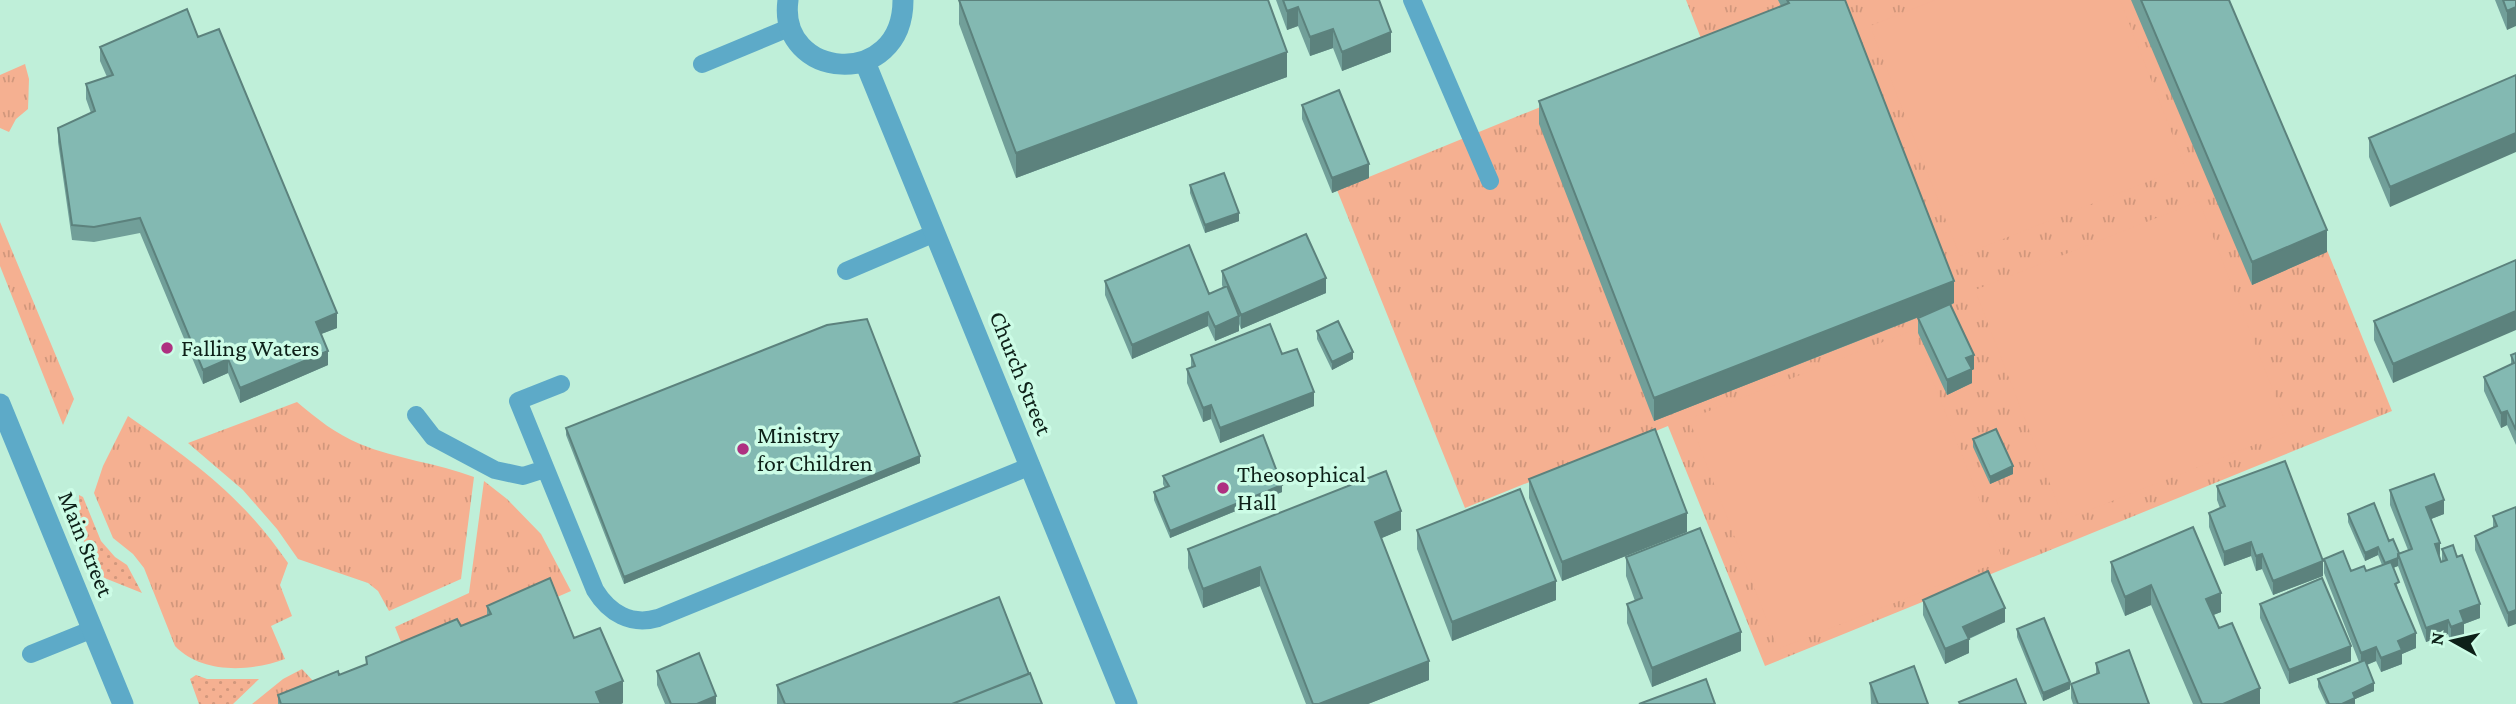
<svg xmlns="http://www.w3.org/2000/svg" width="2516" height="704" font-family="'Crimson Pro',serif">
<style>
.grass{fill:url(#grass-tufts)}
.garden{fill:url(#garden-dots)}
.pitch{fill:#f5b091}
.lines{fill:none;stroke-linecap:round;stroke-linejoin:round}
.lane{stroke:#5daac8;stroke-width:18}
.street{stroke:#5daac8;stroke-width:21}
.wall{fill:#719f99}
.shaded-wall{fill:#5c827d}
.building{fill:#83b9b2;stroke:#5c827d;stroke-width:2}
.poi-dot{fill:#ae3181;stroke:#ccfce6;stroke-width:2.5}
.labels{text-anchor:middle;stroke-width:7;stroke-linejoin:round;paint-order:stroke}
.poi-label{font-size:24px;fill:#0d2018;stroke:#ccfce6;text-anchor:start}
.street-label{font-size:24px;fill:#0d2018;stroke:#ccfce6}
</style>
<defs>
<pattern id="grass-tufts" width="24" height="20" patternUnits="userSpaceOnUse" patternTransform="scale(1.75)"><rect width="24" height="20" fill="#f5b091"/><path d="M3 7l-1-3M5 7V3M7 7l1-3M15 17l-1-3M17 17v-4M19 17l1-3" fill="none" stroke="#d1977c"/></pattern>
<pattern id="garden-dots" width="8" height="8" patternUnits="userSpaceOnUse" patternTransform="scale(1.75)"><rect width="8" height="8" fill="#f5b091"/><path d="M2 2h.1M6 6h.1" fill="none" stroke="#d1977c" stroke-width="1.8" stroke-linecap="round"/></pattern>
</defs>
<rect width="100%" height="100%" fill="#bfefd9"/>
<path class="grass" d="M1686,0H2226L2392,411L1765,666L1668,426L1465,508L1337,190L1702,41Z
M25,64L29,79L28,109L16,119L9,132L0,128V75Z
M0,222L74,399L63,425L0,266Z
M297,402C317,419 336,434 360,444C396,459 437,463 474,477L461,579L389,611L378,591L368,583L298,559L277,529L243,490L188,443Z
M128,416C194,462 242,496 288,563L280,585L292,616L271,626L285,659C250,672 202,674 175,646L144,568L133,554L113,538L94,493L103,466Z
M484,481L507,499L541,534L571,591L409,662L395,627L469,593Z
M302,669L314,682L308,704H252L283,679Z"/>
<path class="garden" d="M79,495L83,497L101,541L115,557L127,565L142,593L97,575L80,531Z
M196,675L207,679H259L233,704H199L190,679Z"/>
<path class="pitch" d="M1935,0H2120L2185,167L1960,256L1870,26Z
M2199,201L2289,431L2064,520L1975,290Z
M1913,330L2003,560L1778,649L1689,419Z"/>
<g class="lines">
<path class="lane" d="M1412,0L1490,181
M702,64L791,27
M846,271L935,233
M561,384L518,401L595,590C609,613 631,626 658,618L1031,466
M416,415L433,437L495,470L523,476L545,469
M31,654L93,629"/>
<path class="street" d="M788,0C777,80 903,91 903,0
M865,62L1127,704
M0,404L123,704"/>
</g>
<path class="wall" d="M959,0H1268L1287,77L1016,178L959,24Z
M1276,0H1379L1391,52L1342,71L1333,48L1310,56L1298,26L1287,30Z
M1778,0H1845L1954,303L1951,305L1974,369L1972,370V383L1947,395L1918,333V318L1932,312L1654,421L1539,124V101L1781,6Z
M2131,0H2229L2327,252L2252,285Z
M2495,0H2516L2507,30Z
M198,37L337,328L321,334L328,365L240,403L228,373L203,384L140,233L94,242L72,240L58,142V128L91,113L86,99V84L107,77L100,61V47Z
M2516,75L2390,207L2369,157V138Z
M1302,105L1369,178L1332,193L1302,119Z
M1190,185L1239,221L1205,233L1190,193Z
M2516,260L2393,383L2374,340V321Z
M1222,271L1326,293L1241,329L1239,324V331L1215,341L1208,326L1132,359L1105,295V281L1209,294L1223,288L1222,285Z
M1317,331L1353,359L1332,370L1317,339Z
M2516,353V445L2507,425L2501,428L2484,391V377L2511,364V355Z
M1282,354L1314,406L1220,443L1211,419L1203,422L1187,383V369L1191,367V355Z
M566,428L920,463L624,584L566,435Z
M1973,439L2013,474L1990,484L1973,447Z
M1163,476L1282,492L1170,538L1154,500V492L1165,488L1163,484Z
M1529,479L1687,532L1562,581L1529,498Z
M2217,486L2323,576L2273,595L2262,569L2256,571L2251,556L2224,566L2209,527V513L2220,508L2217,500Z
M2390,490L2444,514L2431,519L2440,557L2441,562L2442,561V549L2480,618L2464,624V637L2451,642L2448,634L2426,642L2398,566L2393,568L2399,593L2416,648L2402,654V664L2381,672L2376,661L2367,665L2374,691L2355,699V704H2326L2318,687V679L2359,662L2324,573V559L2351,571H2366L2382,565L2378,555L2365,561L2348,522V514L2389,541L2399,553L2408,550L2390,505Z
M2516,507L2508,627L2475,550V536L2493,528V516Z
M1401,530L1381,538L1429,680L1368,704H1306L1260,586L1203,608L1188,568V549Z
M1417,530L1556,600L1452,641L1417,549Z
M1626,557L1741,651L1652,687L1627,623V604L1635,601L1626,576Z
M2111,562L2221,612L2213,615L2219,628L2260,704H2193L2151,605L2125,616L2111,581Z
M1923,600L2005,622L1969,639V653L1945,664L1923,615Z
M2260,604L2351,661L2289,684L2260,618Z
M487,606L574,638L623,703L621,704H278V695L339,675L366,664V657L461,626L487,615Z
M2017,629L2070,689L2043,701L2017,637Z
M2096,663L2149,704H2073L2071,698V684L2096,674Z
M657,671L716,704H665L657,685Z
M1029,674L1042,704H777V685Z
M1870,683L1928,704H1871Z"/>
<path class="shaded-wall" d="M1298,7V26L1287,30V11Z
M2516,7V26L2507,30V11Z
M1333,29V48L1310,56V37Z
M1391,32V52L1342,71V52Z
M1287,52V77L1016,178V153Z
M2516,133V152L2390,207V187Z
M1369,164V178L1332,193V178Z
M1239,213V221L1205,233V225Z
M2327,230V252L2252,285V262Z
M1326,278V293L1241,329V315Z
M1954,281V303L1654,421V398Z
M2516,311V330L2393,383V364Z
M1208,312V326L1132,359V345Z
M337,313V328L316,336V322Z
M1239,316V331L1215,341V327Z
M328,351V365L240,403V388Z
M1353,352V359L1332,370V362Z
M1974,355V369L1972,370V383L1947,395V380L1966,358Z
M228,359V373L203,384V370Z
M1314,392V406L1220,443V428Z
M1211,405V419L1203,422V408Z
M2507,411V425L2501,428V413Z
M920,456V463L624,584V577Z
M2013,466V474L1990,484V477Z
M1282,485V492L1170,538V531Z
M2444,500V514L2426,521V507Z
M1401,511V530L1375,541V522Z
M1687,513V532L1562,581V562Z
M2251,542V556L2224,566V552Z
M2440,543V557L2435,544Z
M2378,547V555L2365,561V553Z
M2262,554V569L2256,571V556Z
M2398,558V566L2385,571V563Z
M2323,561V576L2273,595V581Z
M1260,567V586L1203,608V589Z
M1556,581V600L1452,641V622Z
M2151,585V605L2125,616V597Z
M2221,593V612L2206,618V599Z
M2480,604V618L2464,624V637L2451,642V627L2460,611Z
M2005,608V622L1963,641V627Z
M2516,610V624L2508,627V613Z
M2448,620V634L2426,642V628Z
M1741,632V651L1652,687V668Z
M2416,633V648L2402,654V664L2381,672V658L2398,641Z
M1969,639V653L1945,664V649Z
M2351,646V661L2289,684V670Z
M2376,647V661L2361,667V653Z
M1429,661V680L1368,704H1319Z
M623,681V703L621,704H596V692Z
M2070,682V689L2043,701V693Z
M2374,683V691L2355,699V704H2342L2353,693Z
M2260,688V704H2223Z
M716,696V704H697Z"/>
<path class="building" d="M959,0H1268L1287,52L1016,153Z
M1283,0H1379L1391,32L1342,52L1333,29L1310,37L1298,7L1287,11Z
M1787,0H1845L1954,281L1654,398L1539,101L1789,3Z
M2141,0H2229L2327,230L2252,262Z
M2503,0H2516V7L2507,11Z
M187,9L198,37L219,29L337,313L316,322L328,351L240,388L228,359L203,370L140,218L94,227L72,225L58,128L95,111L86,84L113,75L100,47Z
M2516,75V133L2390,187L2369,138Z
M1339,90L1369,164L1332,178L1302,105Z
M1224,173L1239,213L1205,225L1190,185Z
M1306,234L1326,278L1241,315L1222,271Z
M1189,245L1209,294L1227,286L1239,316L1215,327L1208,312L1132,345L1105,281Z
M2516,260V311L2393,364L2374,321Z
M1950,304L1974,355L1966,358L1972,369L1947,380L1918,318Z
M867,319L920,456L624,577L566,428L827,325Z
M1338,321L1353,352L1332,362L1317,331Z
M1270,324L1282,354L1297,349L1314,392L1220,428L1211,405L1203,408L1187,369L1195,366L1191,355Z
M2516,353V430L2507,411L2501,413L2484,377L2514,363L2511,355Z
M1655,429L1687,513L1562,562L1529,479Z
M1996,429L2013,466L1990,477L1973,439Z
M1263,435L1282,485L1170,531L1154,492L1169,486L1163,476Z
M2285,461L2323,561L2273,581L2262,554L2256,556L2251,542L2224,552L2209,513L2225,506L2217,486Z
M1386,471L1401,511L1375,522L1429,661L1319,704H1313L1260,567L1203,589L1188,549Z
M2434,474L2444,500L2426,507L2440,543L2435,544L2441,562L2447,560L2442,549L2453,545L2457,557L2462,555L2480,604L2460,611L2464,622L2451,627L2448,620L2426,628L2398,554L2412,549L2390,490Z
M1520,489L1556,581L1452,622L1417,530Z
M2374,503L2389,541L2393,539L2399,553L2398,554V558L2385,563L2378,547L2365,553L2348,514Z
M2516,507V610L2508,613L2475,536L2497,526L2493,516Z
M2193,527L2221,593L2206,599L2219,628L2232,623L2260,688L2223,704H2202L2151,585L2125,597L2111,562Z
M1700,528L1741,632L1652,668L1627,604L1642,598L1626,557Z
M2343,551L2351,571L2364,566L2366,571L2391,562L2399,582L2395,584L2416,633L2398,641L2402,650L2381,658L2376,647L2361,653L2324,559Z
M1988,571L2005,608L1963,627L1969,639L1945,649L1923,600Z
M550,578L574,638L600,628L623,681L596,692L601,704H281L278,695L338,671L339,675L367,664L366,657L457,619L461,626L491,614L487,606Z
M2322,578L2351,646L2289,670L2260,604Z
M999,597L1029,674L952,704H785L777,685Z
M2044,618L2070,682L2043,693L2017,629Z
M2129,650L2149,704H2078L2071,684L2099,673L2096,663Z
M699,653L716,696L697,704H671L657,671Z
M2365,660L2374,683L2353,693L2355,698L2342,704H2329L2318,679Z
M1914,666L1928,704H1878L1870,683Z
M1030,673L1042,704H952Z
M1706,679L1715,704H1639Z
M2016,679L2026,704H1960L1959,702Z"/>
<g class="poi-dot">
<circle cx="167" cy="348" r="7"/>
<circle cx="743" cy="449" r="7"/>
<circle cx="1223" cy="488" r="7"/>
</g>
<g class="labels">
<g class="poi-label">
<text x="181" y="356">Falling Waters</text>
<text x="757" y="443">Ministry<tspan x="757" dy="28">for Children</tspan></text>
<text x="1237" y="482">Theosophical<tspan x="1237" dy="28">Hall</tspan></text>
</g>
<g class="street-label">
<text transform="translate(1021 373) rotate(68)" y="8">Church Street</text>
<text transform="translate(86 544) rotate(68)" y="8">Main Street</text>
</g>
</g>
<g transform="translate(2453 641) rotate(278)" stroke="#ccfce6" stroke-width="5" paint-order="stroke">
<path d="M0-5L12 26L0 18L-12 26Z" fill="#0d2018"/>
<text y="-10" font-size="19" font-weight="bold" text-anchor="middle" fill="#0d2018">N</text>
</g>
</svg>
